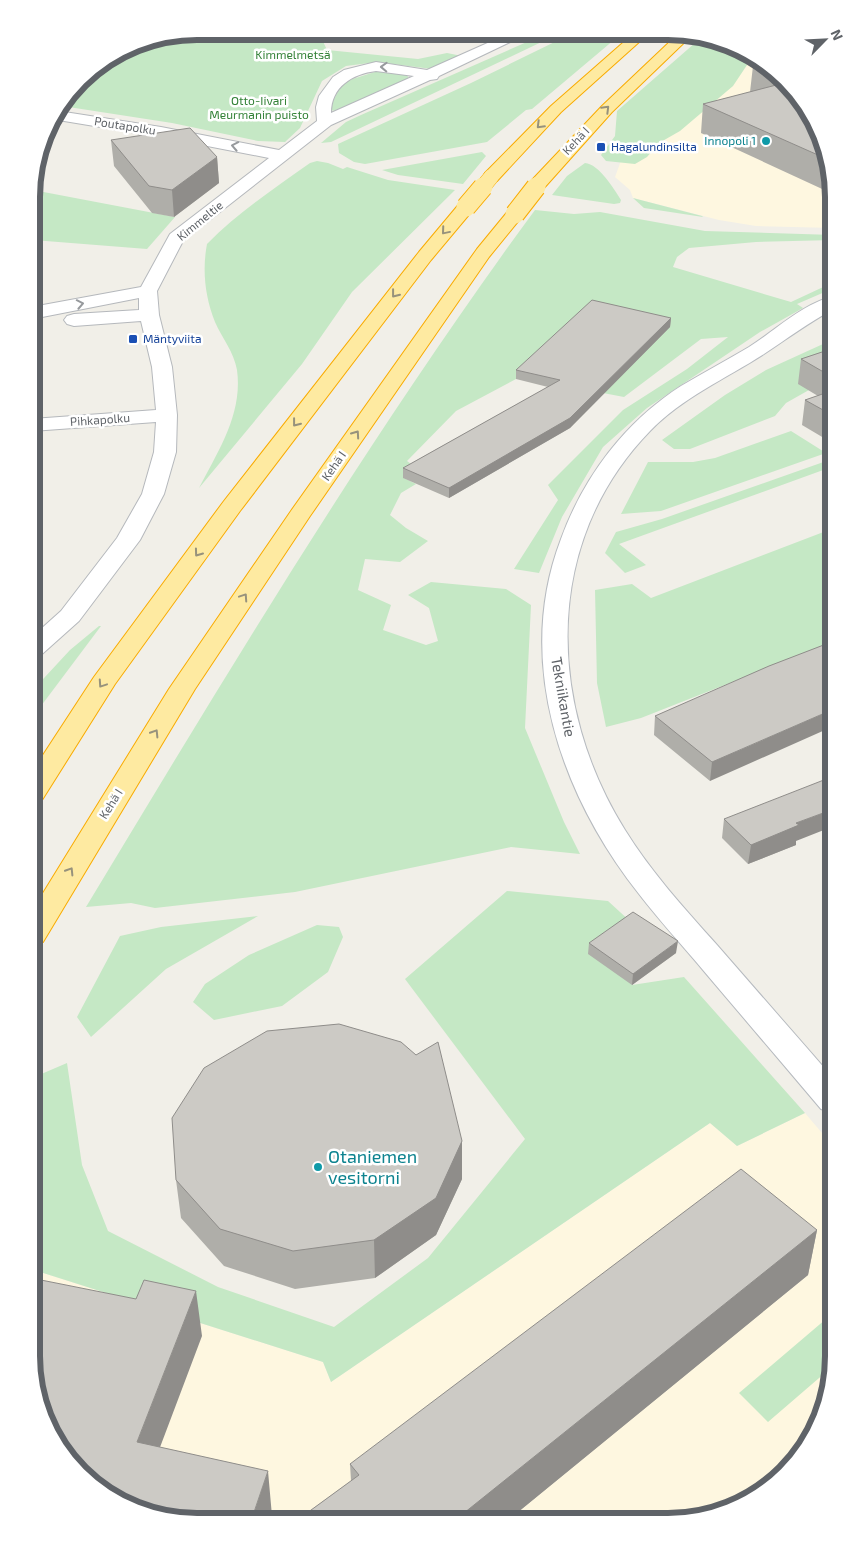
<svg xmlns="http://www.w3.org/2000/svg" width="865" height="1553" font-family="'Exo 2',sans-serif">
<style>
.commercial{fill:#fef7e0}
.green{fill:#c5e8c5}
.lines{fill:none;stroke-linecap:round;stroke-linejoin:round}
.minor-casing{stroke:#b5b8bc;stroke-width:2}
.secondary-casing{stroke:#b6babf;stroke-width:2}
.trunk-casing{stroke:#f9ab00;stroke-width:2}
.minor{fill:#fff;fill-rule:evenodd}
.secondary{fill:#fff;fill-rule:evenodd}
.trunk{fill:#feeaa1;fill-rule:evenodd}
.trunk-bridge-far1-casing{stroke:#f9ab00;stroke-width:16;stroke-linecap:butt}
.trunk-bridge-casing{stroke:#f9ab00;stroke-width:21;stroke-linecap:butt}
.trunk-bridge-far1{stroke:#feeaa1;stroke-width:15}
.trunk-bridge{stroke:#feeaa1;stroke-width:19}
.wall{fill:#afaea9}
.shaded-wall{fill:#8f8d8a}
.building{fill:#cccac5;stroke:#8f8d8a}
.oneway{stroke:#979a9d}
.oneway2{stroke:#97927c}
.culture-dot{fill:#0f9aa8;stroke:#fff;stroke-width:2}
.transit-dot{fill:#1a4fb4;stroke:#fff;stroke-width:2}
.labels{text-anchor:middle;stroke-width:5;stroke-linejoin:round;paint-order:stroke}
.far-park-label{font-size:12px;fill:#348238;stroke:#fff}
.far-street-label{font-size:12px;fill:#5f6368;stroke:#fff}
.far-culture-label{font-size:12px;fill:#0d838f;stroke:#fff;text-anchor:end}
.far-transit-label{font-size:12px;fill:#164399;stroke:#fff;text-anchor:start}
.street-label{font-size:15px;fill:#5f6368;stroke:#fff}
.near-culture-label{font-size:18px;fill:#0d838f;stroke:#fff;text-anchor:start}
.rim{fill:none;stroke:#5f6368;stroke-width:6}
</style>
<rect width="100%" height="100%" fill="#f1efe8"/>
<path class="commercial" d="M730,49L777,72L825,143L834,197V228L756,226L719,220L633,198L630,190L615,177L626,147Z
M805,1113L833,1146V1367L825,1410L800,1457L769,1488L722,1513L668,1522L175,1520L31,1356V1274L37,1271L323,1362L331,1382L710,1123L737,1146Z"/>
<path class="green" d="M197,31L326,32L320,35L327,50L418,59L447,53L462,56L432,69L377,62L346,66L322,81L300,128L285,142L258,141L172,123L62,106L88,73L134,44Z
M571,34H621L532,109L526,110L487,142L365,164L354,162L339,153L338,144L471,83Z
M548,35L552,37L331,142L321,143L346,122L361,115L536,38Z
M703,36L751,59L733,86L680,131L659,143L647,157L635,164L606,161L601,155L615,136L617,111Z
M378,71L406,73L409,79L338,111L328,110L343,82Z
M482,152L486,156L463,184L398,175L382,170Z
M317,161L328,163L343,169L347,167L388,180L455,190L352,292L302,364L199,488C218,451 243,414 237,370C234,352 222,338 215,322C205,297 202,270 207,244C237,213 275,188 310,163Z
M585,163C599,164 614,189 621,200L620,203L614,204L552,195L567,176Z
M33,190L175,217L147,249L33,240Z
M633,198L702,216L703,217L644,208Z
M535,210L574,214L600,212L705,231L834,235V240L756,242L689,248L677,257L673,267L791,302L834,282V288L797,304L803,308L760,332L647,408L603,447L562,517L539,573L514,569L558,500L548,485L623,410L687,369L728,337L701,339L624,397L603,393L592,309L516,379L456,411L407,461L418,469L404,478L416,484L401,493L390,515L406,528L428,541L400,562L365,559L358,590L391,605L383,630L426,645L438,641L429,608L408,595L431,582L506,589L531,605L525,728L564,822L580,854L511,847L295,892L155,908L131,903L86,907C229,670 371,433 535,210Z
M834,339V372L809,390L786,403L775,416L690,449H674L662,440L725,395L766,370Z
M791,431L826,453L661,511L621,514L648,462H693L715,458Z
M832,459L834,473L826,469L619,544L646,565L625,573L605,553L616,532L662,519Z
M834,528V642L641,718L606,727L597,683L595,590L632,584L651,598Z
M99,626H101L32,718V691L70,650Z
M507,891L608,901L632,923V985L684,977L805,1113L737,1146L710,1123L331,1382L323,1362L37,1271L31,1265L32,1078L67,1063L82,1165L108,1231L218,1287L334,1327L428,1258L525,1139L405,979Z
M258,916L166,969L91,1037L77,1017L120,936L161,927Z
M317,925L339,927L343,937L328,972L282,1006L214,1020L193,1002L205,984L249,955Z
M833,1313V1366L768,1422L739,1393Z"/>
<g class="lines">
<g class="minor-casing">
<path id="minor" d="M510,33H529L439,76L437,79L430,80L331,125L183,241L157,291L159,315L172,367L177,415L176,452L164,494L140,540L79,621L41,655L32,658V637L61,611L117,538L142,494L154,452L156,422L32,431V419L156,410L152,367L141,321L74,326L67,324L64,320L67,316L74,314L139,310V298L32,319V307L141,287L170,234L269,158L161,137L52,119L58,111L161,127L279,150L317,121L316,107L319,96L333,77L344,70L376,62L427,70ZM376,71L414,76L331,113C331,87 352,74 376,71Z"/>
</g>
<g class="secondary-casing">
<path id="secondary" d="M834,296V309C809,322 787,339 764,354C725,379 682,398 650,431C542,542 547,705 625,830C651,872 684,908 717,945C756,990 795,1034 833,1078V1113L821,1109C782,1063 742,1016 703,970C682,945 659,920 639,894C561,795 514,662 561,539C584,476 625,422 681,386C703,373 727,360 749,347C776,330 802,304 834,296Z"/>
</g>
<g class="trunk-casing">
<path id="trunk" d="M633,34H648L561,112L497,181H485L483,177L485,173L551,106Z
M678,34H693L612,112L544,188H532L530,184L532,180L602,106Z
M466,202L472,203L475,207L472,211L431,260L240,511L115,684L42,800L32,803V772L94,677L224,501L419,252L460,203Z
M515,209L521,210L524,214L489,257L310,516L195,689L43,942L32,945V911L169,689L291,511L477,249L509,210Z"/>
</g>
<use href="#minor" class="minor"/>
<use href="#secondary" class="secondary"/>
<use href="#trunk" class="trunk"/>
<g class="trunk-bridge-far1-casing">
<path id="trunk-bridge-far1" d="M482,188L491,177
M535,188L538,184"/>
</g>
<g class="trunk-bridge-casing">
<path id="trunk-bridge" d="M466,207L483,187
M515,214L536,187"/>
</g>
<use href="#trunk-bridge-far1" class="trunk-bridge-far1"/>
<use href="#trunk-bridge" class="trunk-bridge"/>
</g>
<path class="wall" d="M753,66L777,72L825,143L833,194L701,133L703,104L750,92Z
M111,140L217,157L219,183L174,217L152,213L114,166Z
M671,318L670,327L570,428L449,498L403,478V468L548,387L516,379V370Z
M834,348V444L802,425L805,400L818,396L798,384L801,359Z
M834,641L710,781L654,735L655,716Z
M724,819L796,841V845L748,864L722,838Z
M834,930V953L824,946L826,934Z
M589,943L676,953L632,985L588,954Z
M462,1141V1179L436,1235L375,1278L295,1289L224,1266L181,1218L176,1180Z
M817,1230L808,1275L507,1521H296L351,1481L350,1464Z"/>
<path class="shaded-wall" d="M217,157L219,183L174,217L172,190Z
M671,318L670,327L570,428L449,498V488Z
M834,709V726L710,781L712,762Z
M834,809V826L796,841V845L748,864L751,845L796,823Z
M678,941L676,953L632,985L633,974Z
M462,1141V1179L436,1235L375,1278L374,1240Z
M817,1230L808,1275L507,1521H454Z
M196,1291L202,1336L145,1487L137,1442Z
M268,1471L272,1516L271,1521H251Z"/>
<path class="building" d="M761,64L777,72L781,78L753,66Z
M784,83L825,143L827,159L703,104Z
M190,128L217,157L172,190L149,186L111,140Z
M592,300L671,318L570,418L449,488L403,468L560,380L516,370Z
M834,348V378L801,359Z
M834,390V416L805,400Z
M834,641V709L712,762L655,716L769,666Z
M834,776V809L796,823L799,825L751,845L724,819Z
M633,912L678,941L633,974L589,943Z
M834,930V940L826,934Z
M339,1024L401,1042L416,1055L438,1042L462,1141L436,1198L374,1240L293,1251L220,1229L176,1180L172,1118L204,1068L267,1031Z
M741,1169L817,1230L454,1521H296L359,1475L350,1464Z
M31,1278L136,1299L144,1280L196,1291L137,1442L268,1471L251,1521L175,1520L124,1505L88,1481L40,1410L31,1356Z"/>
<defs><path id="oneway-chevron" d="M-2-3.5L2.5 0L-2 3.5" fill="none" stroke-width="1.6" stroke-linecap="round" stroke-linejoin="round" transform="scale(1.25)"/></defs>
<g class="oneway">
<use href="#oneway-chevron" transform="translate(384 67) rotate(-178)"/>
<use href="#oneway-chevron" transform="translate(235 146) rotate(-169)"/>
<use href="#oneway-chevron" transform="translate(80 304) rotate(-11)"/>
</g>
<g class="oneway2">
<use href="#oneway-chevron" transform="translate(606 109) rotate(-45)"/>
<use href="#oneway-chevron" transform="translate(540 125) rotate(135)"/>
<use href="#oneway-chevron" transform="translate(445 231) rotate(130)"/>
<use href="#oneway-chevron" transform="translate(395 294) rotate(128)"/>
<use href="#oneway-chevron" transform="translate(296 423) rotate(128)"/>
<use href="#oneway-chevron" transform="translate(356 434) rotate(-55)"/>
<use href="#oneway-chevron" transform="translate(198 553) rotate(126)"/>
<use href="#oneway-chevron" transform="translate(244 597) rotate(-56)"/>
<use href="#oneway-chevron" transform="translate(102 684) rotate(124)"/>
<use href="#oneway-chevron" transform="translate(155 733) rotate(-58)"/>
<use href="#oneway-chevron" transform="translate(70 871) rotate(-58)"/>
</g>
<g class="culture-dot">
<circle cx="766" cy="141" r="5"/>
<circle cx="318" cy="1167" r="5"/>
</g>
<g class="transit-dot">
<rect x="596" y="142" width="10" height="10" rx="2.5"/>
<rect x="128" y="334" width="10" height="10" rx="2.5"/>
</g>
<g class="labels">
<g class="far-park-label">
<text x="293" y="59">Kimmelmetsä</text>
<text x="259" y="105">Otto-Iivari<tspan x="259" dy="14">Meurmanin puisto</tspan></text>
</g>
<g class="far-street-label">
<text transform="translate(125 126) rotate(9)" y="4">Poutapolku</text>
<text transform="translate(576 141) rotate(-47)" y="4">Kehä I</text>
<text transform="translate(200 221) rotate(-39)" y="4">Kimmeltie</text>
<text transform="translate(100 420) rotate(-4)" y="4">Pihkapolku</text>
<text transform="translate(334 466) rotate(-55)" y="4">Kehä I</text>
<text transform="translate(111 804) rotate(-58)" y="4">Kehä I</text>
</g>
<g class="far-culture-label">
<text x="756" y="145">Innopoli 1</text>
</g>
<g class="far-transit-label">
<text x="611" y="151">Hagalundinsilta</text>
<text x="143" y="343">Mäntyviita</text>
</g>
<g class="street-label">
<text transform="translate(563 697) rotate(80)" y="5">Tekniikantie</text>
</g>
<g class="near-culture-label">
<text x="328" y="1163">Otaniemen<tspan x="328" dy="21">vesitorni</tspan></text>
</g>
</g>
<path d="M0 0H865V1553H0ZM197 40H668A157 157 0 0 1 825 197V1356A157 157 0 0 1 668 1513H197A157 157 0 0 1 40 1356V197A157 157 0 0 1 197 40Z" fill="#fff" fill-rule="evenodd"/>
<path class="rim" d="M197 40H668A157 157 0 0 1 825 197V1356A157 157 0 0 1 668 1513H197A157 157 0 0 1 40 1356V197A157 157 0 0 1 197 40Z"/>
<g transform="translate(825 40) rotate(66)" stroke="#ffffff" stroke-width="4" paint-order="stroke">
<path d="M0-4L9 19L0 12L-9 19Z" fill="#5f6368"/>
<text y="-8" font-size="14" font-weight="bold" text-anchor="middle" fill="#5f6368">N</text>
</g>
</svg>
